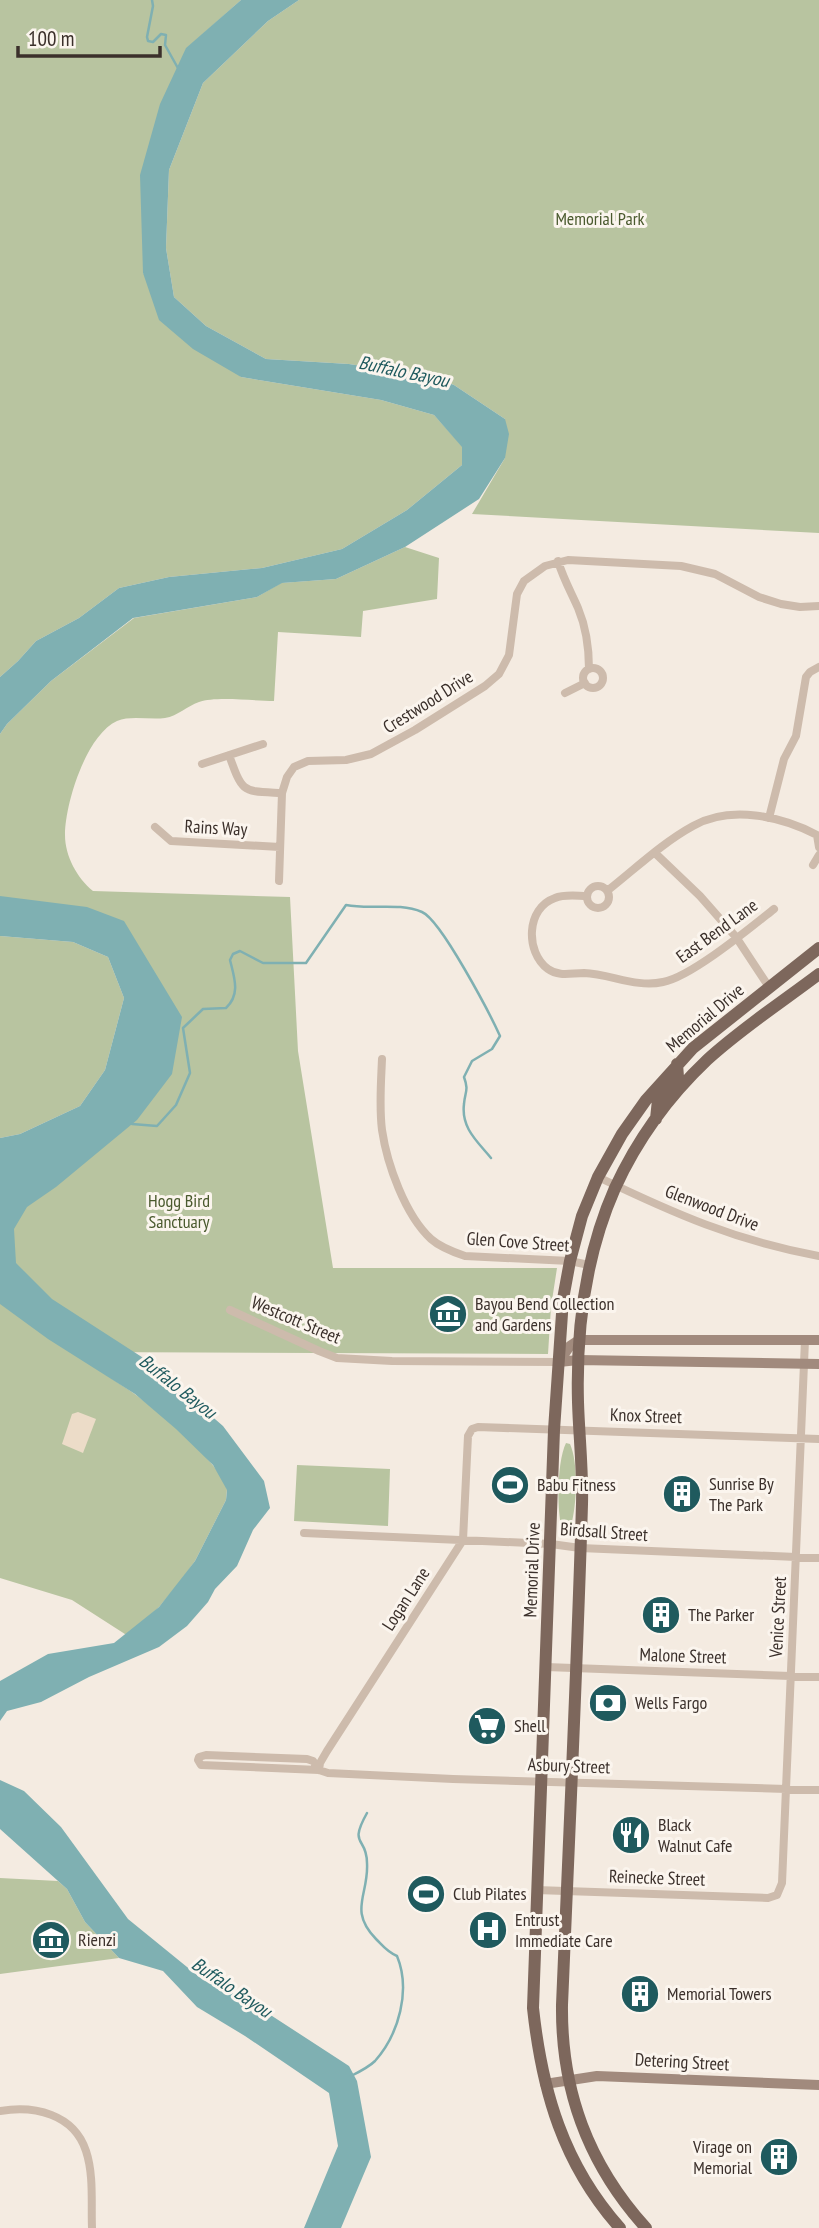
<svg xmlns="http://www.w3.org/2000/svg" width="819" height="2228" font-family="'PT Sans Narrow',sans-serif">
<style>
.green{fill:#b8c4a0}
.plaza{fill:#ecdcc8}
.water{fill:#7fb0b2}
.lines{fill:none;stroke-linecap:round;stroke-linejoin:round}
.stream{stroke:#7fb0b2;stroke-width:2.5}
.street{stroke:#cdbbac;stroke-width:8}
.secondary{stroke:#a18a7d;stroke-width:10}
.primary{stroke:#7d675c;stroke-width:12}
.labels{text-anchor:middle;stroke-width:6;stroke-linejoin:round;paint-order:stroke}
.park-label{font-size:18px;fill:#4a5a2e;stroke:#fbf5ee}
.street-label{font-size:18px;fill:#3b302b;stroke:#fbf5ee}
.poi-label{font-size:18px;fill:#3b302b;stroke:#fbf5ee;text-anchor:start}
.water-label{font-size:19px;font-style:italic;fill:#1f5a5e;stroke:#fbf5ee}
</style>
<rect width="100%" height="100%" fill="#f4ebe1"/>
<path class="green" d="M0,0H241L186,49L143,273L241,377L381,400L434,415L463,447L462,465L407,510L342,549L262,568L169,577L119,588L79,618L36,641L18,661L0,677Z
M299,0H819V533L472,514L505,458V419L454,385L431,377L349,364L266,359L206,326L174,297L166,248L169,170L203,83L268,21Z
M405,547L439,558L437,599L363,611L361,637L278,632L274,701C254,701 216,696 199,702C187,706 178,716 165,718C149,720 131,715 117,721C86,735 65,804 65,835C65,856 77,878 93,891L290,897L298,1051L333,1268H557L551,1307L548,1354L87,1352C100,1375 116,1380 136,1395C160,1413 219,1461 227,1489C227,1491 226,1498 226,1500L195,1561L179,1583L159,1607L128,1636L72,1600L0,1578V1145L38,1134L93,1098L120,1041L132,1000L113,955L0,911V734L7,724L51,681L134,618L257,597L281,583L336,579Z
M0,936L73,942L108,957L124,998L105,1070L80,1106L20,1134L0,1138Z
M566,1443L570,1444C579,1464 577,1511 569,1532H563C556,1513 557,1461 566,1443Z
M297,1465L390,1469L388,1526L294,1521Z
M0,1878L58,1881L67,1889L85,1922L119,1958L0,1974Z"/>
<path class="plaza" d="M78,1412L96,1419L83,1453L62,1444L72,1414Z"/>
<path class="water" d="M241,0H299L268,21L203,83L169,170L166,248L174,297L206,326L266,359L349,364L431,377L454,385L505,419L509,434L505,458L479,499L405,547L336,579L282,583L257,597L133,618L51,681L7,724L0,734V677L18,661L36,641L79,618L119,588L169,577L262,568L342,549L407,510L462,465V447L434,415L381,400L241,377L193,349L159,320L143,273L140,175L160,104L186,48Z
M0,896L87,907L124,921L182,1017L172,1074L137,1120L56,1187L27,1207L14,1229L16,1263L52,1299L148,1361L223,1426L264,1481L270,1508L253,1530L237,1566L215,1589L208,1602L187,1626L159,1647L89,1677L41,1702L7,1711L0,1721V1681L48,1654L114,1643L159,1607L195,1561L226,1500L227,1490L213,1465L176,1429L135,1394L48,1339L0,1304V1138L20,1134L80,1106L105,1070L124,998L108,957L73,942L0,936Z
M0,1780L24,1791L61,1827L128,1919L203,1980L246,1999L349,2066L357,2081L371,2157L341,2228H304L338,2146L329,2093L245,2036L197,2007L163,1971L119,1958L85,1922L67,1889L0,1829Z"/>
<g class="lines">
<path class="stream" d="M152,0L153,6L147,37L148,41L153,42L161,34L166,35L165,45L179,70
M132,1124L157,1126L176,1105L190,1073L183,1028L203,1009L226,1008C241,994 234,977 230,960L233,954L240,951L263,963H306L346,905C371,910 398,902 422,912C441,920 490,1014 500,1036L492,1049L472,1061L464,1077C469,1091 465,1091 464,1104C461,1128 477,1141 491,1158
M351,2076C359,2072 369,2067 375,2061C399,2034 411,1990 397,1956C387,1952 383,1946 376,1939C348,1910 369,1895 367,1863C367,1836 348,1847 367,1813"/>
<path class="street" d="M558,561C563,578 571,592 578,608C586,627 589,649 589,669
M583 678a10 10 0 1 1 20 0a10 10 0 1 1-20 0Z
M565,693L585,683
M229,755C243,794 242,791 282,793
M202,764L263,744
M769,818L784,759L796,736L806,677L810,672L819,667
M155,827L171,841L280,847
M655,853L700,896L736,937L769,987
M813,865L819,855
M279,881L282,793L287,777L294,767L308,761L346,760L371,754L415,730L485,686L499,674L509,655L517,594L524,581L545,566L568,560L681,566L715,574L759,597L781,604L800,607L819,606
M587 897a11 11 0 1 1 22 0a11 11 0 1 1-22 0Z
M607,891C635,869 662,843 693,826C730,805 781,816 817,835L819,847
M587,896C577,896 564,894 555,898C526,908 525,952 548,969C559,977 571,973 584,973C611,974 636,988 663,982C691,977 750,928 774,909
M382,1059C381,1083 379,1107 382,1130C387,1164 405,1215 431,1239C440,1247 453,1252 465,1256L570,1261L589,1265
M598,1177C673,1213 736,1241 819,1256
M230,1310L319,1351L337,1358L392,1361L559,1362
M304,1533L551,1544L580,1548L819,1558
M546,1667L819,1677
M319,1770L313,1761L307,1759L206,1755L199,1757L198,1760L201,1765L319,1770L328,1773L453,1779L819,1790
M319,1770L320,1763L327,1751L463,1540L468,1436L472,1429L478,1427L819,1439
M536,1890L768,1898L777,1895L782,1883L805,1340
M0,2111C34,2105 74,2114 86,2151C94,2175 91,2203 92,2228"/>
<path class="secondary" d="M559,1362L570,1346L579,1340H819
M559,1362L578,1360L819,1364
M545,2084L597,2076L819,2085"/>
<path class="primary" d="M656,1119L658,1100L678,1077L677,1064
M620,2228C563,2164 542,2091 533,2008L554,1430L563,1299L570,1261L582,1216L598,1177L622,1134L646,1100L693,1048L819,948
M646,2228C588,2164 561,2091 562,2005C569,1838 577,1671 582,1504C583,1470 579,1436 578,1402C576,1328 585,1256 615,1188C637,1140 669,1096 707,1060C742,1028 782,1002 819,974"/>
</g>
<defs>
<g id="museum-disc" transform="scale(2.0125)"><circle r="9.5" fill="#1f5a5e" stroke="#fbf5ee"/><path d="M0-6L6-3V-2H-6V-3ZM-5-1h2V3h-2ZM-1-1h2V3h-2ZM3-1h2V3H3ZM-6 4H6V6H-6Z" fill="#fff"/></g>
<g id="stadium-disc" transform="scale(2.0125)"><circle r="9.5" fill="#1f5a5e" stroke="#fbf5ee"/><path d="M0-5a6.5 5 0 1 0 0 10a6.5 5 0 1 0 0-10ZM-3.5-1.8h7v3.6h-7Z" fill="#fff"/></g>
<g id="building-disc" transform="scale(2.0125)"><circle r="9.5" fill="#1f5a5e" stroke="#fbf5ee"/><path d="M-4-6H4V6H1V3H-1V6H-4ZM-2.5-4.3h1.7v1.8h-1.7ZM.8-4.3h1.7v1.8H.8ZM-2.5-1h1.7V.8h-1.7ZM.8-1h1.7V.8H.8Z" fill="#fff"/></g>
<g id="bank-disc" transform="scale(2.0125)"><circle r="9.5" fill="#1f5a5e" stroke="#fbf5ee"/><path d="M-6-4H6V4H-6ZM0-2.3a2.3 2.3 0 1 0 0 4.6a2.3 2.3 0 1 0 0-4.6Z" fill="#fff"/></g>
<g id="supermarket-disc" transform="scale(2.0125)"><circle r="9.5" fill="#1f5a5e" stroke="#fbf5ee"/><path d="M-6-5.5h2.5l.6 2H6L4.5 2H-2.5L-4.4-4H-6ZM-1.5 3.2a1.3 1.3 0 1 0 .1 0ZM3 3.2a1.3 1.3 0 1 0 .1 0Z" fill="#fff"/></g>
<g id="restaurant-disc" transform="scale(2.0125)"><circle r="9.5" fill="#1f5a5e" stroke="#fbf5ee"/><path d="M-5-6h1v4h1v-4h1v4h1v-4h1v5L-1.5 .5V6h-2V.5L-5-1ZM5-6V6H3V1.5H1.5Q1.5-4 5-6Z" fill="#fff"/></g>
<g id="hospital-disc" transform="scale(2.0125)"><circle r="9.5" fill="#1f5a5e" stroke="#fbf5ee"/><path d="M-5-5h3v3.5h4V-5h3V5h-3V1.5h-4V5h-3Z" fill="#fff"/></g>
</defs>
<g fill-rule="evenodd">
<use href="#museum-disc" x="448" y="1314"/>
<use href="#stadium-disc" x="510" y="1485"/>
<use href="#building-disc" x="682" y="1494"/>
<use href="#building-disc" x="661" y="1615"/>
<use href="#bank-disc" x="608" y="1703"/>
<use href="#supermarket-disc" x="487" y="1726"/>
<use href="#restaurant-disc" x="631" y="1835"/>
<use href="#stadium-disc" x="426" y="1894"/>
<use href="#hospital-disc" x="488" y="1930"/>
<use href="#museum-disc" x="51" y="1940"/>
<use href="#building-disc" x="640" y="1994"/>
<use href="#building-disc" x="779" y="2157"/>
</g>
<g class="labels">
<g class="park-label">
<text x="600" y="225">Memorial Park</text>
<text x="179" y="1207">Hogg Bird<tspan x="179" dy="21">Sanctuary</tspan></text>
</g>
<g class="street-label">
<text transform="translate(428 702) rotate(-32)" y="6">Crestwood Drive</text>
<text transform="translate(216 828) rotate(3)" y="6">Rains Way</text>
<text transform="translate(717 931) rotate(-36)" y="6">East Bend Lane</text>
<text transform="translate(705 1018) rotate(-40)" y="6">Memorial Drive</text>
<text transform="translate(712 1208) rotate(21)" y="6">Glenwood Drive</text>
<text transform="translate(518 1242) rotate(4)" y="6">Glen Cove Street</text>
<text transform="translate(296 1320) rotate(23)" y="6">Westcott Street</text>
<text transform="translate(646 1416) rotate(2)" y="6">Knox Street</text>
<text transform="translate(604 1532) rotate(4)" y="6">Birdsall Street</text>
<text transform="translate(532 1570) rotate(-88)" y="6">Memorial Drive</text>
<text transform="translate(406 1599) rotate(-57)" y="6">Logan Lane</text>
<text transform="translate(778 1617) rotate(-87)" y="6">Venice Street</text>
<text transform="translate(683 1656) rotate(2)" y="6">Malone Street</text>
<text transform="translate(569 1766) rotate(2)" y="6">Asbury Street</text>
<text transform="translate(657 1878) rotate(2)" y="6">Reinecke Street</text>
<text transform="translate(682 2062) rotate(3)" y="6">Detering Street</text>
</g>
<g class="poi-label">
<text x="475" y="1310">Bayou Bend Collection<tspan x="475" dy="21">and Gardens</tspan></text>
<text x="709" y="1490">Sunrise By<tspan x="709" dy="21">The Park</tspan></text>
<text x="537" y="1491">Babu Fitness</text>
<text x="688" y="1621">The Parker</text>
<text x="635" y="1709">Wells Fargo</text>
<text x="514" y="1732">Shell</text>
<text x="658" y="1831">Black<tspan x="658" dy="21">Walnut Cafe</tspan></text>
<text x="453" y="1900">Club Pilates</text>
<text x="515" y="1926">Entrust<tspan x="515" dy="21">Immediate Care</tspan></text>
<text x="78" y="1946">Rienzi</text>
<text x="667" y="2000">Memorial Towers</text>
<text x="752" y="2153" text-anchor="end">Virage on<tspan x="752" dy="21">Memorial</tspan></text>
</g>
<g class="water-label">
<text transform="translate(404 371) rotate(12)" y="7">Buffalo Bayou</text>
<text transform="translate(178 1386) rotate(38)" y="7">Buffalo Bayou</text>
<text transform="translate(232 1987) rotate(34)" y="7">Buffalo Bayou</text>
</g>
</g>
<path d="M18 46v10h142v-10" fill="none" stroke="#3b302b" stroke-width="3.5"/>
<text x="28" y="46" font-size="21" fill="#3b302b" stroke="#fbf5ee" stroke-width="5" paint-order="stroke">100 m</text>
</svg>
